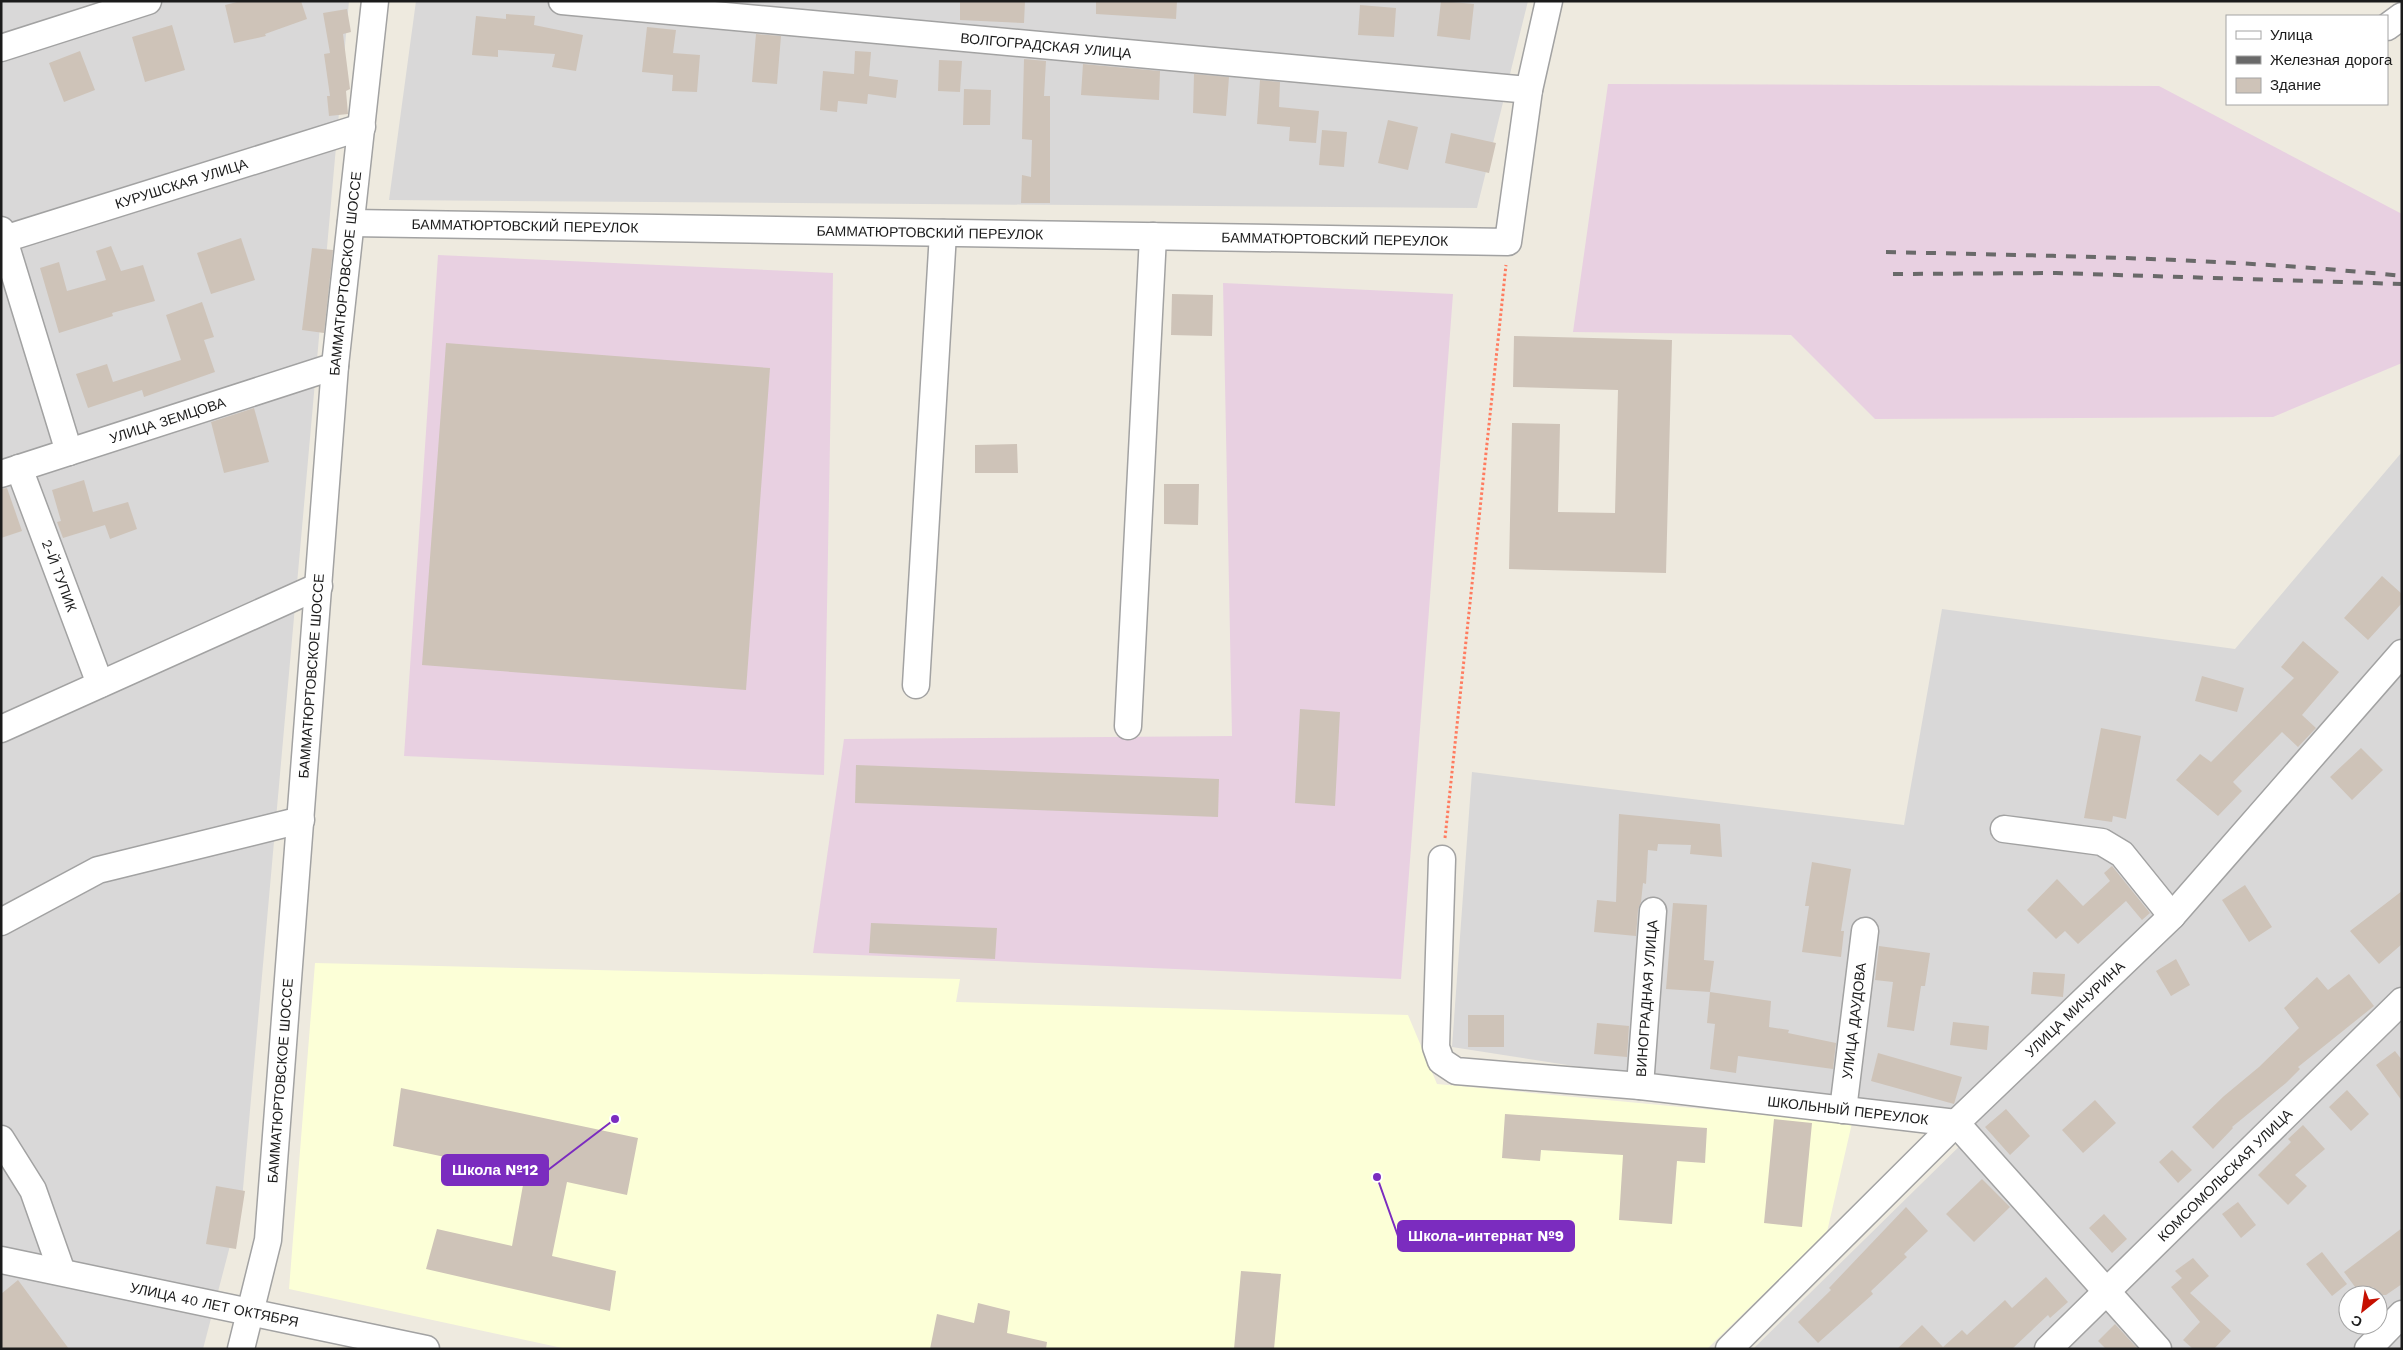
<svg xmlns="http://www.w3.org/2000/svg" width="2403" height="1350" font-family="'Work Sans',sans-serif">
<style>
.residential{fill:#d9d8d8;fill-rule:evenodd}
.industrial{fill:#e8d0e1}
.education{fill:#fcffd7}
.building{fill:#cec3b8}
.lines{fill:none;stroke-linecap:round;stroke-linejoin:round}
.minor-casing{stroke:#a2a2a2;stroke-width:29}
.path{stroke:#ff7b5f;stroke-width:3;stroke-dasharray:2.5 2.5;stroke-linecap:butt}
.minor{stroke:#fff;stroke-width:26}
.rail{stroke:#696969;stroke-width:4;stroke-dasharray:10 10;stroke-linecap:butt}
.labels{text-anchor:middle;stroke-width:4.5;stroke-linejoin:round;paint-order:stroke}
.street-label{font-size:14px;fill:#1b1b1b;stroke:#fff}
.leader{fill:none;stroke:#7b2cbf;stroke-width:2}
.callout-dot{fill:#7b2cbf;stroke:#fff;stroke-width:2}
.callout{fill:#7b2cbf;stroke:#7b2cbf;stroke-width:2}
.callout-label{font-size:15px;text-anchor:middle;font-weight:bold;fill:#fff}
</style>
<rect width="100%" height="100%" fill="#eeeadf"/>
<path class="residential" d="M1,1H349L242,1200L203,1349H1Z
M416,1H1528L1477,208L389,200Z
M2402,452V1349H1753L1977,1129L1452,1047L1472,772L1904,825L1942,609L2235,649ZM2348,1295H2378V1325H2348Z"/>
<path class="industrial" d="M1608,84L2159,86L2402,214V363L2273,417L1875,419L1791,335L1573,332Z
M438,255L833,273L824,775L404,756Z
M1223,283L1453,294L1401,979L813,953L844,739L1232,736Z"/>
<path class="education" d="M315,963L960,979L956,1002L1408,1015L1437,1084L1852,1123L1827,1232L1707,1349H567L289,1289Z"/>
<path class="building" d="M241,1H301L307,19L265,34L266,36L234,43L225,5Z
M960,1H1025L1024,23L960,20Z
M1096,1H1177L1176,19L1096,14Z
M1441,1L1474,4L1470,40L1437,36Z
M1360,5L1396,8L1394,37L1358,35Z
M347,9L351,32L343,34L350,89L346,91L348,114L329,116L327,96H330L324,54L330,53L323,13Z
M506,14L535,16L534,25L583,35L576,71L552,67L555,54L498,50V57L472,55L476,16L506,19Z
M172,25L185,70L145,82L132,37Z
M647,27L676,30L673,53L700,55L697,92L672,91L673,75L642,72Z
M756,34L781,36L777,84L752,82Z
M80,51L95,90L64,102L49,63Z
M855,51L871,52L869,76L898,80L896,98L868,94L867,104L838,101L837,112L820,110L823,71L854,74Z
M1024,59L1046,61L1044,96H1050V203H1021L1022,175L1031,177L1032,140L1022,139Z
M939,60L962,61L960,92L938,91Z
M1083,64L1160,71L1159,100L1081,95Z
M1194,74L1229,77L1226,116L1193,113Z
M1260,80L1280,82L1279,107L1319,111L1316,143L1289,141L1290,127L1257,124Z
M964,89L991,90L990,125H963Z
M1388,120L1418,127L1408,170L1378,163Z
M1322,130L1347,132L1344,167L1319,165Z
M1451,133L1496,143L1489,173L1445,163Z
M241,238L255,280L211,294L197,253Z
M111,246L121,271L143,265L155,301L112,313L113,316L59,333L40,268L59,262L67,291L106,280L96,251Z
M312,248L333,250L324,333L302,330Z
M1172,294L1213,295L1212,336L1171,335Z
M202,302L214,337L204,340L215,372L144,397L142,390L88,408L76,374L107,364L113,382L181,360L166,315Z
M1514,336L1672,340L1666,573L1509,569L1512,423L1560,424L1558,512L1615,513L1618,390L1513,387Z
M446,343L770,368L746,690L422,665Z
M254,408L269,462L224,473L211,422Z
M1017,444L1018,473H975V445Z
M84,480L93,512L128,502L137,529L110,539L105,525L63,538L57,522L61,521L52,490Z
M1164,484H1199L1198,525L1164,524Z
M7,488L22,531L1,538V489Z
M2382,576L2402,594V603L2368,640L2344,618Z
M2303,641L2339,672L2302,715L2316,728L2298,747L2282,732L2233,782L2242,791L2218,816L2176,780L2200,754L2211,762L2294,678L2281,667Z
M2202,676L2244,688L2237,712L2195,701Z
M1300,709L1340,712L1335,806L1295,803Z
M2101,728L2141,736L2126,819L2113,816L2112,822L2084,818Z
M2361,748L2383,770L2352,800L2330,777Z
M856,765L1219,779L1218,817L855,803Z
M1619,814L1720,824L1722,857L1690,854L1691,845L1658,844L1657,851L1648,850L1646,884L1643,883L1641,902L1638,910L1636,936L1594,932L1597,900L1616,902Z
M1812,862L1851,869L1841,931H1844L1841,957L1802,952L1809,906H1805Z
M2112,866L2150,913L2142,920L2126,901L2078,944L2065,931L2056,939L2027,910L2057,879L2083,906L2110,881L2104,873Z
M2245,885L2272,927L2249,942L2222,900Z
M2402,891V944L2379,964L2350,931Z
M1673,903L1707,905L1704,960L1714,961L1710,992L1771,1001L1769,1027L1789,1030L1788,1033L1836,1043L1833,1069L1738,1056L1736,1073L1710,1069L1715,1024L1707,1023L1710,992L1666,989Z
M871,923L997,928L995,959L869,953Z
M1879,946L1930,953L1925,986H1921L1914,1031L1887,1027L1893,982L1875,980Z
M2176,959L2190,985L2171,996L2156,971Z
M2033,972L2065,974L2063,997L2031,994Z
M2349,974L2374,1006L2298,1067L2300,1069L2286,1083L2232,1127L2233,1128L2213,1149L2192,1127L2224,1096L2259,1067L2299,1028L2284,1008L2317,977L2328,990Z
M1468,1015H1504V1047H1468Z
M1953,1022L1989,1026L1987,1050L1950,1045Z
M1597,1023L1629,1026L1627,1057L1594,1054Z
M2395,1051L2402,1060V1101L2376,1065Z
M1878,1053L1962,1077L1954,1104L1871,1081Z
M401,1088L638,1138L627,1195L567,1182L552,1256L616,1271L610,1311L426,1269L437,1229L512,1246L525,1174L393,1146Z
M2347,1090L2369,1114L2351,1131L2329,1107Z
M2095,1100L2116,1123L2083,1153L2062,1130Z
M2006,1109L2030,1136L2010,1155L1985,1127Z
M1505,1114L1707,1128L1705,1163L1677,1161L1672,1224L1619,1220L1623,1155L1541,1150L1540,1161L1502,1158Z
M1774,1119L1812,1123L1802,1227L1764,1223Z
M2303,1125L2325,1149L2295,1175L2307,1186L2288,1205L2258,1175L2291,1142L2288,1139Z
M2172,1150L2192,1170L2178,1183L2159,1162Z
M1982,1179L2010,1207L1974,1242L1946,1214Z
M216,1186L245,1191L236,1249L206,1244Z
M2238,1202L2256,1225L2241,1238L2222,1214Z
M1906,1207L1928,1231L1904,1254L1907,1257L1871,1291L1873,1294L1818,1343L1798,1322L1831,1290L1829,1288Z
M2104,1214L2127,1239L2112,1253L2089,1228Z
M2402,1228V1284L2386,1295H2361L2344,1272Z
M2322,1252L2347,1284L2332,1296L2306,1264Z
M2193,1258L2209,1276L2190,1293L2231,1331L2214,1349H2193L2183,1340L2200,1322L2171,1287L2182,1278L2175,1271Z
M1241,1271L1281,1274L1274,1349H1234Z
M2046,1277L2068,1302L2050,1318L2048,1315L2012,1349H1897L1922,1325L1943,1347L1962,1330L1967,1335L2005,1300L2012,1308Z
M18,1280L69,1349H1V1294Z
M978,1303L1010,1311L1007,1333L1047,1342L1046,1349H930L937,1314L974,1323Z
M2115,1324L2138,1349H2106L2098,1341Z"/>
<g class="lines">
<g class="minor-casing">
<g id="minor">
<path id="s1" d="M562,1L1529,90"/>
<path d="M2387,27L2402,16"/>
<path d="M1,48L148,1"/>
<path id="s2" d="M351,223L1508,242L1529,90L1549,1"/>
<path d="M1,230L69,452"/>
<path id="s3" d="M1,240L362,127"/>
<path id="s4" d="M19,468L100,684"/>
<path id="s5" d="M1,474L335,366"/>
<path d="M916,685L943,233"/>
<path d="M1128,726L1153,236"/>
<path d="M1,729L319,586"/>
<path d="M2004,829L2102,842L2122,854L2172,916"/>
<path id="s6" d="M1442,859L1436,1047L1441,1061L1456,1071L1640,1086L1956,1123L2158,1349"/>
<path d="M1,922L98,870L301,820"/>
<path id="s7" d="M1640,1086L1653,911"/>
<path id="s8" d="M1843,1110L1865,931"/>
<path d="M1,1139L33,1190L62,1272"/>
<path id="s9" d="M1,1260L426,1349"/>
<path id="s10" d="M241,1349L268,1240L335,366L375,1"/>
<path id="s11" d="M1729,1349L1956,1123L2172,916L2402,653"/>
<path id="s12" d="M2048,1349L2402,1001"/>
<path d="M2368,1349L2402,1314"/>
</g>
</g>
<path class="path" d="M1445,838L1506,265"/>
<use href="#minor" class="minor"/>
<path class="rail" d="M1886,252C2058,256 2230,258 2402,276
M1893,274L2056,273L2402,284"/>
</g>
<g class="labels">
<g class="street-label">
<text dy="5" stroke="none"><textPath href="#s1" startOffset="486">ВОЛГОГРАДСКАЯ УЛИЦА</textPath></text>
<text dy="5" stroke="none"><textPath href="#s3" startOffset="189">КУРУШСКАЯ УЛИЦА</textPath></text>
<text dy="5" stroke="none"><textPath href="#s2" startOffset="174">БАММАТЮРТОВСКИЙ ПЕРЕУЛОК</textPath></text>
<text dy="5" stroke="none"><textPath href="#s2" startOffset="579">БАММАТЮРТОВСКИЙ ПЕРЕУЛОК</textPath></text>
<text dy="5" stroke="none"><textPath href="#s2" startOffset="984">БАММАТЮРТОВСКИЙ ПЕРЕУЛОК</textPath></text>
<text dy="5" stroke="none"><textPath href="#s10" startOffset="1082">БАММАТЮРТОВСКОЕ ШОССЕ</textPath></text>
<text dy="5" stroke="none"><textPath href="#s5" startOffset="175">УЛИЦА ЗЕМЦОВА</textPath></text>
<text dy="5" stroke="none"><textPath href="#s4" startOffset="115">2-Й ТУПИК</textPath></text>
<text dy="5" stroke="none"><textPath href="#s10" startOffset="678">БАММАТЮРТОВСКОЕ ШОССЕ</textPath></text>
<text dy="5" stroke="none"><textPath href="#s7" startOffset="88">ВИНОГРАДНАЯ УЛИЦА</textPath></text>
<text dy="5" stroke="none"><textPath href="#s11" startOffset="485">УЛИЦА МИЧУРИНА</textPath></text>
<text dy="5" stroke="none"><textPath href="#s8" startOffset="90">УЛИЦА ДАУДОВА</textPath></text>
<text dy="5" stroke="none"><textPath href="#s10" startOffset="272">БАММАТЮРТОВСКОЕ ШОССЕ</textPath></text>
<text dy="5" stroke="none"><textPath href="#s6" startOffset="615">ШКОЛЬНЫЙ ПЕРЕУЛОК</textPath></text>
<text dy="5" stroke="none"><textPath href="#s12" startOffset="248">КОМСОМОЛЬСКАЯ УЛИЦА</textPath></text>
<text dy="5" stroke="none"><textPath href="#s9" startOffset="218">УЛИЦА 40 ЛЕТ ОКТЯБРЯ</textPath></text>
</g>
</g>
<path class="leader" d="M615 1119L548 1170M1377 1177L1398 1236"/>
<g class="callout-dot">
<circle cx="615" cy="1119" r="5"/>
<circle cx="1377" cy="1177" r="5"/>
</g>
<g class="callout">
<rect x="442" y="1155" width="106" height="30" rx="5"/>
<rect x="1398" y="1221" width="176" height="30" rx="5"/>
</g>
<g class="callout-label">
<text x="495" y="1175">Школа №12</text>
<text x="1486" y="1241">Школа-интернат №9</text>
</g>
<rect width="2403" height="1350" fill="none" stroke="#1b1b1b" stroke-width="5"/>
<rect x="2226" y="15" width="162" height="90" fill="#ffffff" stroke="#a4a4a4"/>
<rect x="2236" y="31" width="25" height="8" fill="#ffffff" stroke="#a4a4a4"/>
<text x="2270" y="40" font-size="15" fill="#1b1b1b">Улица</text>
<rect x="2236" y="56" width="25" height="8" fill="#696969" stroke="#a4a4a4"/>
<text x="2270" y="65" font-size="15" fill="#1b1b1b">Железная дорога</text>
<rect x="2236" y="78" width="25" height="15" fill="#cec3b8" stroke="#a4a4a4"/>
<text x="2270" y="90" font-size="15" fill="#1b1b1b">Здание</text>
<g transform="translate(2363 1310) rotate(210)"><circle r="24" fill="#ffffff" stroke="#a4a4a4"/>
<path d="M0-4L9 19L0 12L-9 19Z" fill="#c60f00"/>
<text y="-8" font-size="14" font-weight="bold" text-anchor="middle" fill="#1b1b1b">С</text>
</g>
</svg>
